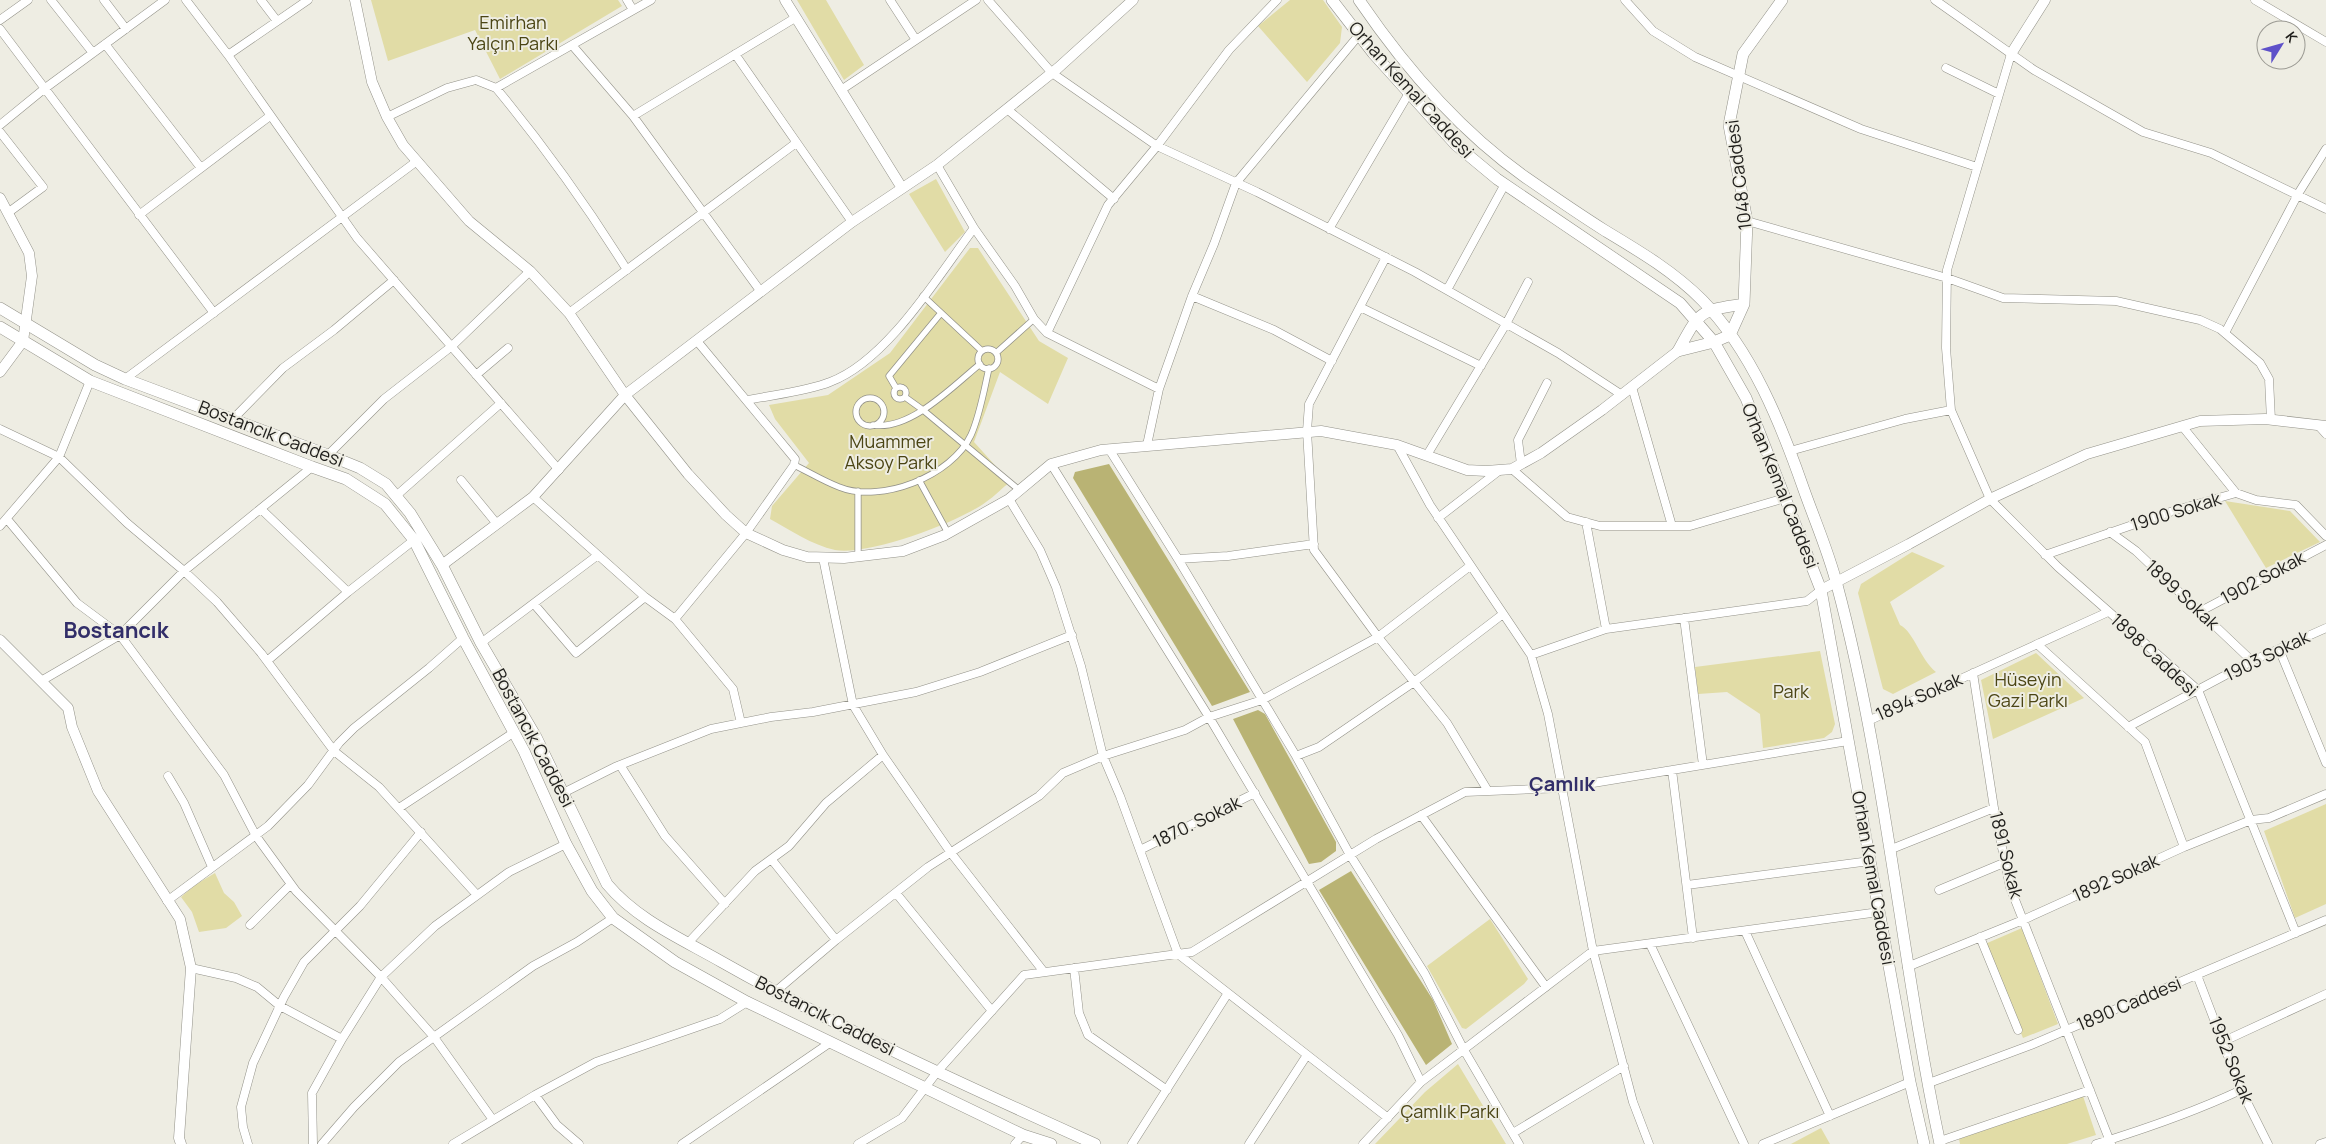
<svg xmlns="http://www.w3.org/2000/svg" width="2326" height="1144" font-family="Manrope,sans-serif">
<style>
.green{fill:#e1dca6}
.forest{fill:#b9b374}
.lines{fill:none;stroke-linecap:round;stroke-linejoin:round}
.pedestrian-casing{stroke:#939289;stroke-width:7}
.minor-casing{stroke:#939289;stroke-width:9}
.tertiary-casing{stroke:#939289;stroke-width:11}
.secondary-casing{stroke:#939289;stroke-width:12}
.pedestrian{stroke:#fff;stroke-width:5.5}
.minor{stroke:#fff;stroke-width:8}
.tertiary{stroke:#fff;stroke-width:10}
.secondary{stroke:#fff;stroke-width:11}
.labels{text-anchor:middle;stroke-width:4;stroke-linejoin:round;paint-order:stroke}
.park-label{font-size:18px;fill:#4b4514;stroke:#eeede3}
.street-label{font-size:18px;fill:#1f1e1b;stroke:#eeede3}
.quarter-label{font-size:20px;font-weight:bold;fill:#322e69;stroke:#eeede3}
.district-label{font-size:22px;font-weight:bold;fill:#322e69;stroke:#eeede3}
</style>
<rect width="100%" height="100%" fill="#eeede3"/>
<path class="green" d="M371,0H618L622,6L500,79L475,30L388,61Z
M797,0H826L864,65L844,80Z
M1290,0H1323L1342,27L1340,43L1307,82L1258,26Z
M936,179L965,232L945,252L909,194Z
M970,248H978L1039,341L1068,358L1048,404L1000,372L974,442L1010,482C1002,488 995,496 986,502C959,522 869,556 835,550C812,545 790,530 770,519L772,506L809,463L775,419L769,405L828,395L890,353Z
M2225,501L2290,511L2320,542L2266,568Z
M1912,552L1945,566L1890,602L1900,625C1914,632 1920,659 1936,672L1893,694L1883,689L1858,593L1861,584Z
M1820,651L1835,724L1832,732L1824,738L1763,748L1760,714L1727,692L1698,694L1695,667Z
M2036,653L2084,698L1993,739L1981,680Z
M2326,804V904L2295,918L2264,831Z
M215,873L224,893L234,902L242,916L226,928L199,932L192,912L181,897L195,885Z
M1490,919L1528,979L1524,984L1466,1029L1462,1028L1427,966Z
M2022,928L2058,1024L2023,1038L1985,944Z
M1458,1064L1506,1144H1375L1425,1092Z
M2083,1096L2096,1135L2067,1144H1960L1959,1139Z
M1821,1128L1830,1144H1791Z"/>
<path class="forest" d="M1109,464L1250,692L1212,706L1073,478L1075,472Z
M1258,710L1265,714L1336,842V851L1321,862L1309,864L1233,719Z
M1351,871L1433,1000L1452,1044L1426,1065L1319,890Z"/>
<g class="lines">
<g class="pedestrian-casing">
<path id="pedestrian" d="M923,296L982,351
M978 359a10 10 0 1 1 20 0a10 10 0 1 1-20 0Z
M996,353L1034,319
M894 393a6 6 0 1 1 12 0a6 6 0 1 1-12 0Z
M896,388L889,376L941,313
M905,397L923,410L1019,490
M856 412a14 14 0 1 1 28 0a14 14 0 1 1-28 0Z
M873,425C910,431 952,387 980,364
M794,465C809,472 823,481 839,487C881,504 952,476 971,435C980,415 984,390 989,368
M919,480L948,533
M858,556V491"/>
</g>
<g class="minor-casing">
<path id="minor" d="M51,0L93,53
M104,0L126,29
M186,0L228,55L357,238L559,470
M261,0L277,21
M627,0L633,10
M890,0L916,40
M988,0L1052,73L1157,146L1257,192L1415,272L1558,353L1622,395
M1625,0L1653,31L1695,57L1861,129L1977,167
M1935,0L2034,70L2143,132L2211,153L2326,209
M2255,0L2326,42
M0,20L28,0
M0,29L214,313
M105,44L201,168
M572,45L633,116L761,292
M735,54L852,222
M2011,54L1947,270L1946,348L1951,410L1990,499L2058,567L2198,690L2296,933
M228,55L308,0
M1946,68L1999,94
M496,88C544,146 587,206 627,270
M841,90L976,0
M1007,109L1114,199
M633,116L795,18
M387,117L447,88L476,80L496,88L651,0
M0,125L44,89L165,0
M0,132L43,187L9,212
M937,165L974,228L1015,286L1034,319L1047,333L1159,389
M139,215L270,116
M1747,221L1947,278L2003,298L2116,301L2200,320L2220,329L2260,363L2269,379L2271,420
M1329,229L1409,93
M1386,257L1309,404L1307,431L1314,550L1378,637L1447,723L1488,791
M1447,290L1505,184
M1192,296L1274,330L1332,361
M1360,307L1481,366
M569,313L796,143
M1047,333L1108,205L1157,146L1229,50L1277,0
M2225,333L2298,194L2326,149
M476,375L508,348
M125,379L417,161
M1632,387L1672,526
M748,400C772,395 808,391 830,382C887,361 938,276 974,228
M233,419L283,368L334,330L394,280
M2318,425L2326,434
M2182,426L2236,493
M0,429L59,457L127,523L184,571L217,602L261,653L334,751L379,787L477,895
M1147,445L1159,389L1192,296L1214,244L1236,183L1359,35
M1397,445L1430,505L1531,655L1548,714L1593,951L1633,1102L1649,1144
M1109,449L1178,559L1296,756L1350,855L1425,974L1464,1050L1519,1144
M1790,451L1905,419L1951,410
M328,455L384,399L452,346L530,271
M1427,455L1506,324L1528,282
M1051,464L1209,717L1398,1035L1421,1082
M1521,464L1518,440L1547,383
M1512,469L1567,517L1600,526H1690L1785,498
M461,480L497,524
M396,496L501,403
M533,497L645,597L675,619L746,533L794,465L795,459L697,341
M1009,499L1040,550L1056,587L1081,666L1103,756L1120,796L1178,954L1388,1118
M261,509L348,592
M1438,518L1500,470
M7,519L77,603L120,635L224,775L256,836L296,891L381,977L434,1037L493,1120
M1586,522L1606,629
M0,526L59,457L90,381
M2110,532L2136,551L2252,661
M2045,555L2176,510L2236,493L2256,500L2296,505L2326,536
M823,558L853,705L883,755L951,853L1044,972
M1178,559L1228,556L1314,544
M534,604L576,653L645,597
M2199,612L2326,545
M1684,618L1703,765
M675,619L733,689L741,723
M481,643L598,555
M2037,644L2145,742L2184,847
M2279,649L2326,763
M1531,655L1606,629L1807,601L1821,590
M267,661L348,592L414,540
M1973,673L1994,808L2010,887L2111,1144
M41,681L120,635L184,571L312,467
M1868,721L2108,612
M2128,727L2252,661L2326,628
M1296,756L1319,747L1414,682L1503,614
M620,765L665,836L725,904
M1672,770L1693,938
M168,776L184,803L212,867
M563,793L615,767L711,729L771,717L813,712L916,692L980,672L1072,635
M399,808L513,733
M1421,815L1546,987
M1140,850L1255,793
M1889,850L1994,808
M772,860L836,940
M1687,885L1870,861
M1939,890L2006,862
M896,893L992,1011
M167,901L268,826L308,785L339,743L354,728L429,668L463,638
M250,925L291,884
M1745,931L1830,1116
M1980,937L2018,1030
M688,943L755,871L789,846L826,803L883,755
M1650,944L1744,1144
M1907,967L2023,920L2184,847L2251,820L2269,818L2326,794
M191,968L236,978L257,987L280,1006L342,1039
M1074,968L1079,1013L1088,1035L1167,1090
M2197,975L2241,1090L2268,1144
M775,992L836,940L928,867L1039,796L1063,773L1103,756L1185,730L1209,717L1262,700L1378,637L1470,566
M2222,1042L2326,994
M1929,1083L2031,1045L2326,920
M535,1095L557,1125L579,1144
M1513,1133L1624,1066
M1940,1141L2090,1090
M248,1144L243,1127L241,1107L253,1063L284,997L304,962L360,906L421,832
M313,1144L312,1093L342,1039L381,977L435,926L509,872L566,844
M322,1144L354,1107L399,1062L533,966L577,942L613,918
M453,1144L535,1095L596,1062L720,1019L747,1002
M682,1144L831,1042
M858,1144L902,1118L937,1072L1024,975L1192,952L1376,839L1465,792L1563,788L1848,741
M1015,1144L1023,1135
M1132,1144L1228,993
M1249,1144L1307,1055
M1363,1144L1421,1082L1593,951L1879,912
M1763,1144L1910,1082
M2096,1144C2145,1129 2194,1112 2241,1090
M2320,1144L2326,1142"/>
</g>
<g class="tertiary-casing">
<path id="tertiary" d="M355,0L372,82L387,117L403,145L469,221L530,271L569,313L625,395L688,474L726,515L746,533L783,550L807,557L844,558L903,551L945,535L1009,499L1051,464L1101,450L1321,431L1397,445L1467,470L1486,471L1512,469L1541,453L1602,410L1678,351
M785,0L902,188
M2011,54L2045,0
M0,198L29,253L32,276L23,341L0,372
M442,565L533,497L625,395L852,222L937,165L1058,68L1133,0
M1821,590L1909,544L1990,499L2087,454L2200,421L2265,419L2326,426
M0,640L68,708L72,727L98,791L180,919L191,968L179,1138L181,1144"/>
</g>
<g class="secondary-casing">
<path id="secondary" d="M1332,0L1373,53L1456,145L1497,179L1680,303L1714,342L1746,398L1821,590L1910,1082L1924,1144
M1359,0C1404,66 1460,131 1525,177C1551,195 1577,213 1604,230C1639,251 1673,271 1702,300C1752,351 1781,424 1804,490C1815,521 1829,553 1837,585C1886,768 1901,959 1940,1144
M0,308L95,365L125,379L328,455L360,468L386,484L410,513L442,565L481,643L536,737L607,884C637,920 682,939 722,962C842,1030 969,1087 1095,1144
M0,327L90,381L312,467L346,479L385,504L414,540L463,638L524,751L566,844L592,891L613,918L675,962L747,1002L1023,1135L1051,1144
M1678,351L1714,342L1730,335L1744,304L1747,221L1729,125L1743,54L1782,0
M1678,351C1700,311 1698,311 1744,304"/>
</g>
<use href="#pedestrian" class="pedestrian"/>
<use href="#minor" class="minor"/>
<use href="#tertiary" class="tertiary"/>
<use href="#secondary" class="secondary"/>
</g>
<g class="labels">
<g class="park-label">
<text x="513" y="29">Emirhan<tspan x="513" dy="21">Yalçın Parkı</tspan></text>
<text x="891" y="448">Muammer<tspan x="891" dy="21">Aksoy Parkı</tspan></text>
<text x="2028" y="686">Hüseyin<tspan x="2028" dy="21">Gazi Parkı</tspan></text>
<text x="1791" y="698">Park</text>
<text x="1450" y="1118">Çamlık Parkı</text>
</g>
<g class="street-label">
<text transform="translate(1411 90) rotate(48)" y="6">Orhan Kemal Caddesi</text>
<text transform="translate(1739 175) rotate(-97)" y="6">1048 Caddesi</text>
<text transform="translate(271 434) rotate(21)" y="6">Bostancık Caddesi</text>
<text transform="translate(1780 486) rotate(68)" y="6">Orhan Kemal Caddesi</text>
<text transform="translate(2176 512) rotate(-17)" y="6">1900 Sokak</text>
<text transform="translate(2263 578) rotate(-28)" y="6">1902 Sokak</text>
<text transform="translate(2182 595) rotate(43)" y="6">1899 Sokak</text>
<text transform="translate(2154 655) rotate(43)" y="6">1898 Caddesi</text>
<text transform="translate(2267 656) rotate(-26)" y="6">1903 Sokak</text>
<text transform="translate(1919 697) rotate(-24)" y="6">1894 Sokak</text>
<text transform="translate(533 738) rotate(62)" y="6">Bostancık Caddesi</text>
<text transform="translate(1197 822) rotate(-26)" y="6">1870. Sokak</text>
<text transform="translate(2006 855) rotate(76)" y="6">1891 Sokak</text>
<text transform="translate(1873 878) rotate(80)" y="6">Orhan Kemal Caddesi</text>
<text transform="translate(2116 878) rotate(-24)" y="6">1892 Sokak</text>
<text transform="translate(2129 1004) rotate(-23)" y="6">1890 Caddesi</text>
<text transform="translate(825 1016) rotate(27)" y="6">Bostancık Caddesi</text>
<text transform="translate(2231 1060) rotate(68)" y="6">1952 Sokak</text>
</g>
<g class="quarter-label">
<text x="1562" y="791">Çamlık</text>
</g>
<g class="district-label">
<text x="116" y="638">Bostancık</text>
</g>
</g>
<g transform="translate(2281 45) rotate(53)"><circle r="24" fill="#eeede3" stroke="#9b9a93"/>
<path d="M0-4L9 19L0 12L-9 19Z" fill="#5e51c9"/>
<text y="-8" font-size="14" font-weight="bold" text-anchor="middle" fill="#1f1e1b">K</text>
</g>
</svg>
